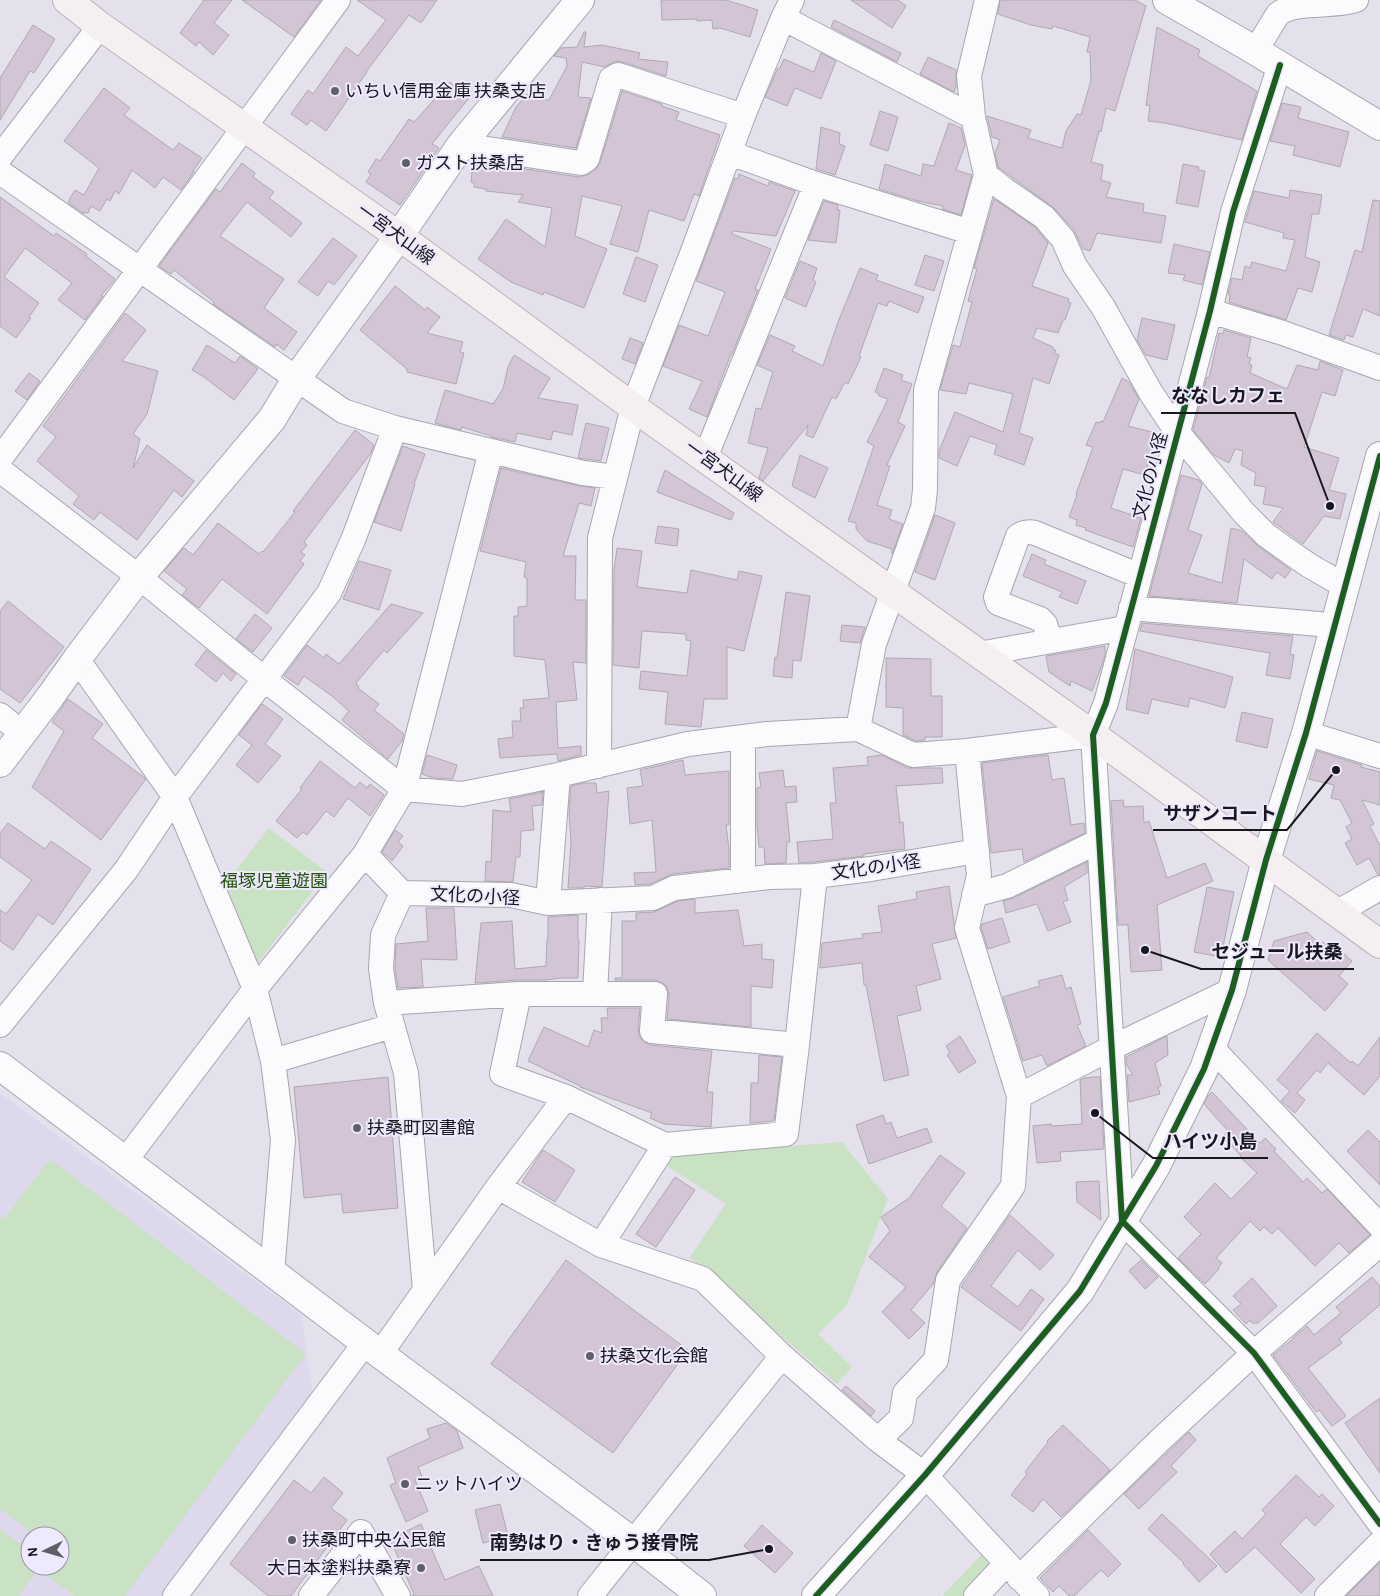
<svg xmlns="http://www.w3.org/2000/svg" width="1380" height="1596" font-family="'Alegreya Sans','Noto Sans JP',sans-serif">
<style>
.built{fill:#ddd8ec;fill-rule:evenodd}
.green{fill:#c9e2c4}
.building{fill:#d3c5d6;stroke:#aea9b1}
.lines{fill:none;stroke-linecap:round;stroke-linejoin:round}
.street-casing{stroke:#a8a6ae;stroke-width:26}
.secondary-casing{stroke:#a8a6ae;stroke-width:30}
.primary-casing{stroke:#bcb2b8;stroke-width:30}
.street{stroke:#fbfafc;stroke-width:24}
.secondary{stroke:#fbfafc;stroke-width:28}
.primary{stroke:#f5eff1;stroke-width:28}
.cycleway-casing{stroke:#eee9fe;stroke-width:9}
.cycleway{stroke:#1b5e20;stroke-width:6}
.poi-dot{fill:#605e66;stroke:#eee9fe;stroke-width:2}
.labels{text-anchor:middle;stroke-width:4;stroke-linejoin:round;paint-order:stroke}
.poi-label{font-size:18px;fill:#19171e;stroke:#eee9fe;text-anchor:start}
.street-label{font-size:18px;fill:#19171e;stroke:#eee9fe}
.park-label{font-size:18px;fill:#1f5208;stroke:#eee9fe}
.leader{fill:none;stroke:#19171e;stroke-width:2}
.callout-dot{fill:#19171e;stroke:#eee9fe;stroke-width:2}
.callout-label{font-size:19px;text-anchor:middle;font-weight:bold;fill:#19171e;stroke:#eee9fe;stroke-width:4;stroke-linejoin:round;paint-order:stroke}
</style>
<rect width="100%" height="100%" fill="#e4e1ec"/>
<path class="built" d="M0,1093L301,1315L313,1395L162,1596H0ZM30,1536H60V1566H30Z"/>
<path class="green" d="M269,828L327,872L257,964L226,883Z
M842,1142L888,1199L847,1305L818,1334L852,1367L837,1384L690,1257L726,1204L666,1165L673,1155Z
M50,1159L306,1354L125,1596H75L45,1575L52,1566H60V1556L61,1554L60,1553V1536H37L0,1509V1218L4,1219Z
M0,1529L30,1551V1566H40L19,1596H0Z
M984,1552L999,1565L969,1596H942Z"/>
<path class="building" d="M204,0H232L214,23L229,35L213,55L199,42L196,46L180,33Z
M242,0H321L294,37Z
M357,0H437L421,23L409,15L366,72H367L326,131L311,120L307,125L291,114L308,90L313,94L346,47L358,56L386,20Z
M661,0H726L758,10L750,37L720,28L713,29L712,20L697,21V19L662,20Z
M851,0H898L906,6L892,28Z
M1000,0H1135L1146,6L1115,111L1106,108L1101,132L1099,131L1091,162L1103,165L1101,180L1111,183L1106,197L1144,204L1143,212L1166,216L1161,243L1097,233L1090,251L1083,249L1074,230L1054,208L998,167L995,153L1000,140L992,137L987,116L1031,130L1028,138L1062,148L1066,131L1077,114L1081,115L1091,80L1090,52H1087L1090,37L1053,26L1052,29L1031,25L998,14Z
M834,20L901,53L897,62L831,27Z
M33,25L55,39L34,73L30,71L0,120V78Z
M1157,27L1200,50L1198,56L1257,91L1242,140L1165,123L1148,121L1150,106L1146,105Z
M584,32H586L584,47L602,45L640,53L638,59L668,62L666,76L622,62L616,61L605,67L582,62L578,97L591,98L576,148L502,137L516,107L527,94L533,99L549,100L567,66L566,58L554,56L561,48L577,47Z
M821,53L836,61L821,99L795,88L787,106L765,97L778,68H780L784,59L814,72Z
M928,57L956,70V86L954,92L920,74Z
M450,82L469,98L432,144L439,148L400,205L366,182L371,174L368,172L376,159L380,161L409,119L414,122Z
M104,88L130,108L124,115L173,150L179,143L202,158L193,171L194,172L181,190L163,177L155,188L132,170L119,194L115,191L110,201L107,199L100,211L91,206L88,213H83L69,203V200L75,190L84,195L99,168L64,141Z
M622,91L662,104V106L679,112L676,120L720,135L699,196L694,194L684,221L649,210L638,252L610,244L622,206L582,196L575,236L607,249L584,308L544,292L543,295L511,282L478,259L506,219L545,247L552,208L518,202L523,195L486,191V189L474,187V183L471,182L473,161L579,177L589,174L595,170L600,163Z
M1282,103L1301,107L1298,118L1349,132L1340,167L1293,155L1295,146L1270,141Z
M880,111L898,117L888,151L870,145Z
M949,123L961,128L965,145L956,170L972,175L961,215L942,209L943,206L918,201L879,189L885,164L921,176L923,164L934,166Z
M821,127L840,133L839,144L845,146L835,175L816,169Z
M242,163L255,173L253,177L274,192L269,198L302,223L291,237L247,202L220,236L284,279L264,308L297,332L284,350L276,344L275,347L213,304L214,302L174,270L171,274L159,266L216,189L220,192Z
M1183,164L1199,167L1198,170L1205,171L1198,207L1176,203Z
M739,174L768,186L769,182L795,191L776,236L733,231L732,234L771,249L755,289L758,290L732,354H731L707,417L689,409L702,381L663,366L679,325L708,336L725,292L696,281L735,178L738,179Z
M1290,190L1322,195L1319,214H1312L1305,257L1320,262L1312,292L1298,288L1286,320L1229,302L1230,295L1228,294L1232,278L1242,280L1245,266L1250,268L1252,262L1286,271L1295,240L1283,238L1284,233L1245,222L1254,191L1289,198Z
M0,197L54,236L56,233L87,254L86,256L115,279L101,296H103L85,320L58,300L72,283L25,248L4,277L39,303L29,317L31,318L16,338L0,326Z
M994,199L1035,227L1048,243L1032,286L1069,299L1068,302L1071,303L1065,320H1063L1058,333L1037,328L1033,338L1053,347V349L1056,350L1054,353L1059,355L1049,384L1033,378L1019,433L1033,438L1024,465L994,454L997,445L970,436L957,466L939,458V451L955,412L1003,432L1013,394L969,383L966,394L940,390L953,345L960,347L972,302L968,301L977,269L974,268Z
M1373,200L1380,201V316L1363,309L1353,337L1346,335L1344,340L1329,335L1355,250L1362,252Z
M824,201L838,205L837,210H840L836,243L808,240Z
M333,238L357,256L334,285L328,281L318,296L298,282Z
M1174,244L1210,252L1202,285L1183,280L1185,275L1168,273Z
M925,255L944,261L934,291L915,285Z
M636,257L658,265L645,302L623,294Z
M800,261L817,268L813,280L816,282L806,307L785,298Z
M860,268L878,275L876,280L924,297L918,313L889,301L887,306L878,303L859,356L861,357L848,384L845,382L836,399L832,397L813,438L806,435L808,425L763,481L759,478L768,448L748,443L756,408L761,409L773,372L757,365L770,335L795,346L792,351L823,366L838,322Z
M395,286L425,310L427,307L440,317L427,333L463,342L460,352L464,353L456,384L407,372V369L360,330Z
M125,313L146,330L122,361L158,371L147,414L133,434L140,439L133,468L147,445L194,481L182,497L174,490L137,540L100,512L94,520L73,504L79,496L37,461L56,437L43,426Z
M1142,318L1175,325L1167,360L1146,355L1137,340Z
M1224,330L1251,338L1247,357L1251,358L1249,364L1252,365L1250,373L1287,389L1297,365L1318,370L1320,361L1343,370L1335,396L1322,392L1304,447L1339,458L1329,490L1346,494L1340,519L1324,516L1303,544L1273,522L1283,508L1263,504L1266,487L1254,485L1256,473L1241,465L1243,451L1235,449L1229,463L1214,455L1193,430L1207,377L1209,378L1219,333L1223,334Z
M630,338L643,343L635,364L622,359Z
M207,345L235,363L240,356L258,369L234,400L204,377L192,370Z
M514,355L550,378L538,398L578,405L572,435L553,431L551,440L517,433L515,442L491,437V436L462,427L461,430L435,423L445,390L493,404L503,389L508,367Z
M884,368L903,375L901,380L912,384L898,422L905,426L887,465L890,466L877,505L892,510L889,519L903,524L892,554V549L867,541L856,529V523L848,521L874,446L867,442L888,399L879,396V394L875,392Z
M29,373L40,381L27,400L15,391Z
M1122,378L1129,382L1139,399L1128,426L1156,433L1145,475L1123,469L1111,508L1141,518L1133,547L1085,530L1086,528L1076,525L1077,520L1069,517L1077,495L1076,494L1093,447L1086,445L1096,422L1099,423L1101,421L1103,422Z
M586,423L609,428L601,461L578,458Z
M355,430L374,445L371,453L304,542L307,545L301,552L305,555L300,561L304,564L267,614L222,579L199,608L182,595L187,589L164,571L184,548L193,555L218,523L259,554L262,551L263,552L295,512L293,511Z
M403,446L425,454L414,484H415L401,531L374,522Z
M800,455L828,468L815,498L792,486Z
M501,468L580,486L595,488L591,506L579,503L563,556H576L575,600H586V663L573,662L577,700L556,702L558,748L581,746V755L558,761L557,754L500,758L498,739L513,737L512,721H521L520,708H524L523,700L549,698L545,660L514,656V616H518V607L527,606V578L524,577L526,562L480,551Z
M665,470L734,513L731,520L657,492Z
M1181,475L1199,480L1202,484L1188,530L1202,535L1188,573L1222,583L1231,528L1242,531L1258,546L1291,570L1285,578L1277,572L1272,579L1244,559L1237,603L1149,596Z
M935,515L955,523L935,580L915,572Z
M658,526L679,529L677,546L655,543Z
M617,548L642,551L637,587L687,593L691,570L737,580L739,571L762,576L744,651L727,647V699H704L701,727L665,724L668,692L639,689L641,671L687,676L691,641L686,640V634L642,631L639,668L613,665L614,570Z
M1032,554L1046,560L1044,564L1086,581L1077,604L1059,597L1062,592L1023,576Z
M359,561L391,570L379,610L343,599Z
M786,592L810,596L801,661L793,660L792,678L773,676L775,657L777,658Z
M8,601L64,647L20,703L0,689V611Z
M391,604L423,613L387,653L384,650L356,683L359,687L358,688L379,704L374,710L404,734L402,741L388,759L342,720L349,711L332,696L304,676L298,685L284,676L307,645L324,658L326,654L339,664Z
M255,614L272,628L253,652L236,639Z
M1142,623L1293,636L1290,654L1294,655L1290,679L1266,675L1270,653L1140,631Z
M842,625L865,627L860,643L840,641Z
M1105,646V655L1102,665L1092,691L1071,681L1070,686L1049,672L1046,656Z
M1135,649L1233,677L1225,708L1190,698L1188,707L1152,699L1148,714L1126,709Z
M206,650L236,674L231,681L223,673L216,682L195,665Z
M886,658L931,659V696H942V737H925V740L916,741L903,735V708L886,707Z
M68,699L103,724L92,738L146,779L101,840L32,787L64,731L52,722Z
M262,704L283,719L265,744L281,756L258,783L236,765L252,745L239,735Z
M1242,712L1273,719L1267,748L1236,741Z
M1317,751L1362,765L1361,767L1380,772V805L1362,800L1374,824L1370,826L1380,846V874L1378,875L1369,858L1357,865L1345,843L1352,839L1346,827L1352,823L1340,800L1331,798L1334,785L1309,779Z
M427,755L457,765L453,779L433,778L422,774Z
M882,755L908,768H942L943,783L896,786L900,823L903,822L905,849L864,854V856L814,862L799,863L797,842L833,839L830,803H836L833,768L868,765L867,757Z
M1048,755L1052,780L1064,778L1071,825L1084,823L1085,833L1024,862L1022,849L991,853L982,763Z
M683,760L685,775L729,771V825H726L729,849V868L672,874L650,884L635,885L634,873L656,872L652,820L630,824L627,788L643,786L640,770Z
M320,761L355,788L360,782L367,788L370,784L384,795L370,816L348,798L334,817L326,811L307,835L303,832L297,838L276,821L302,789L300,788Z
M783,770L785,787L796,786L797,802L786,803L790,842H787L786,863L765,864L764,847H759L757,825V788L761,787L759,773Z
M584,783H596L597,793L609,791L602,887L584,886V888H568L571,841L569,813L571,786Z
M543,792L542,805L532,806L534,830L521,831L520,857H516L513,882L485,881L486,861L491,862L493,810L511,812L509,799Z
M1123,800L1124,807L1143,806L1144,823L1149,821L1167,878L1205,863L1213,881L1157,905L1162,970L1131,972L1128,925H1118L1111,801Z
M8,823L45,849L51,841L91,869L53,925L38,914L13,950L0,941V910L6,914L32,880L0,857V833Z
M395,830L403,836L398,842L403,846L392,861L382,852Z
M1087,862V873L1064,887L1068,900L1063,902L1071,922L1048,931L1037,904L1006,913L1003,901L1013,898Z
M949,886L956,938L932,944L941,979L916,986L921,1010L897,1016L909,1075L884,1081L866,985H864L862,963L820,968L822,943L863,938L862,934L882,932L878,906L917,899L916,892Z
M1207,887L1234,892L1221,957L1194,952Z
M695,899V913L738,910L744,946L762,944V959L774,960L772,988L751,986V1027L667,1019L669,995L667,987L663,983L655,980H615V978H622V921H636V913L654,912L678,901Z
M426,908H454L457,960L421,959L423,987L398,988L395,968L396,944L428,941Z
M578,915V940H579L578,978H560L546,980H518L475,983L481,923L512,921L515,969L546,966L547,939H548V917Z
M1002,918L1010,942L988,949L981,927L982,924Z
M1307,932L1321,945L1323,942L1327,946L1331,942L1352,961L1339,976L1348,984L1325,1011L1268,960L1274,941Z
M1062,975L1066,989L1071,987L1081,1024L1077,1025L1086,1046L1047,1066L1042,1055L1023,1061L1003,997L1040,986L1038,981Z
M607,1008H640L638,1030L640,1037L644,1042L651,1045L712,1051L707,1092H713L711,1127L664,1124L650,1118L652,1113L580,1087V1086L528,1061L544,1027L588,1047L594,1030L602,1033L601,1018H608Z
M1317,1033L1351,1063L1352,1061L1358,1066L1380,1037V1076L1364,1095L1328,1063L1320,1073L1317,1070L1297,1093L1305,1100L1295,1113L1281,1101L1290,1091L1277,1080Z
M960,1036L976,1062L959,1073L947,1055L950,1053L946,1046Z
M1167,1036L1168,1055L1155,1063L1161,1086L1158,1087L1160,1094L1129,1102L1127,1075H1133L1126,1064V1057Z
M759,1055L782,1057L774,1121L750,1123L751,1083H758Z
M388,1077L398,1208L343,1213L341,1194L304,1198L294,1087Z
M1095,1077H1100L1104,1149L1060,1152L1061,1161L1037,1163L1033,1126L1051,1124V1126L1082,1124L1080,1080L1084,1078Z
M1212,1092L1260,1143L1265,1138L1276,1149L1274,1151L1303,1182L1307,1178L1322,1193L1327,1189L1370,1235L1349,1253L1339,1243L1315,1266L1278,1228L1272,1234L1264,1227L1260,1231L1250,1221L1216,1258L1222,1263L1218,1268L1219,1269L1205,1284L1178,1258L1201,1234L1184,1217L1215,1183L1231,1199L1257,1173L1240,1157L1241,1156L1223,1136L1228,1131L1204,1104L1208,1096Z
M883,1115L886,1124L891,1122L897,1138L927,1128L932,1142L869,1164L856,1125Z
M1368,1130L1380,1142V1185L1347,1151Z
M543,1150L575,1170L555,1202L522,1182Z
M940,1155L965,1173L941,1206L967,1228L937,1272L933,1284L911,1310L925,1323L909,1339L882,1312L906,1287L869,1257L890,1231L881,1217L909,1198Z
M675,1177L695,1190L656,1247L636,1234Z
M1099,1181L1101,1220L1077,1202L1076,1182Z
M1010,1215L1054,1255L1040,1270L1018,1250L991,1286L1018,1307L1031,1289L1044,1299L1021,1331L961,1287Z
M566,1260L688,1350L613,1453L491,1364Z
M1141,1260L1158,1277L1145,1289L1129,1271Z
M1372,1277L1380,1286V1305L1339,1339L1342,1343L1308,1368L1346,1416L1332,1426L1319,1410L1316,1412L1273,1355L1293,1339V1338L1307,1326L1314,1335L1341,1313L1336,1307Z
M1252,1278L1277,1306L1258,1323H1252L1250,1320L1246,1324L1233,1310L1241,1304L1233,1296Z
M846,1386L875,1411L871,1416L842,1390Z
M1380,1398V1473L1345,1423Z
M446,1423L457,1431L463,1448L418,1467L422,1476L415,1480L428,1511L406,1522L390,1485L396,1483L387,1458L430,1438L427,1429Z
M1063,1425L1110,1470L1061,1517L1043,1499L1033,1512L1011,1495L1027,1474L1025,1472L1048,1442L1047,1441Z
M1189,1432L1196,1440L1171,1466L1177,1472L1139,1509L1124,1494Z
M1296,1475L1319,1497L1322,1494L1334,1506L1315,1526L1306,1517L1280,1544L1315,1579L1301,1593L1255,1547L1226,1573L1210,1554L1235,1531L1242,1539L1266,1514L1262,1510Z
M324,1477L343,1493L331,1508L347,1520L291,1596H268L230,1564L294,1480L311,1493Z
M500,1504L508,1536L483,1543L475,1510Z
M1162,1514L1217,1566L1199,1582L1183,1564L1184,1563L1148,1529Z
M421,1524L445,1580L479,1566L493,1596H412L414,1594L390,1539Z
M762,1525L793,1553L775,1573L744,1546Z
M1088,1530L1121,1564L1108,1577L1101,1570L1074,1596H1069L1059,1586L1053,1592L1040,1578Z
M1380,1562V1596H1346Z"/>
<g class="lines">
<g class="street-casing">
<path id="street" d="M783,18L973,117
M1256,50L1278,14C1297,0 1333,8 1356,0
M1280,65L1233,212L1210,311L1140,576L1106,703L1093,735L1122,1221L1254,1353L1380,1524
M461,145L581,163L587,159L611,79L618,75L743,116
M730,153L816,184L970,232
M0,157L100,26
M0,172L343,411L395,428L583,473L615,477
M986,175L1005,190L1044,217L1063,239L1075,266L1103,307L1151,393L1177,432L1244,513L1266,535L1291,553L1310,566L1345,586
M1210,311L1283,333L1380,368
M705,458L816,184
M0,459L338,0
M0,470L139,577L264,679L404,789L462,794L558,775L688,744L767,734L858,729L913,755L967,751L1093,735
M1131,608L1319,624L1334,627
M1050,641L1045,624L1040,619L998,603L996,597L1018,536C1024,532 1028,531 1035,533L1140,576
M979,654L1125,628
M77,659L175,797L255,989L273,1061L283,1140L272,1273
M0,715L22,733
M858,729L874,644L923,508L925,490L926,390L986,175L973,117L969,76L987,0
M1306,733L1380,756
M743,737V880
M967,751L979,875L967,928L1019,1096L1013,1186L948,1280L936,1360L905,1393L901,1418L878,1440L925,1475L1037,1596
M599,766L600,538L633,407L693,251L743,116L783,18L792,0
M365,854L402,893
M402,893L511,895L548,903L653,898L674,888L769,877L815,876L871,869L977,851
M402,893L383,935L381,969L386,1003L406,1073L425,1290
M974,895L1007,886L1099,841
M548,903L558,775
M1336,913L1380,888
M595,993L600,900
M519,994H655L652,1031L797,1045
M386,1003L519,994L502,1074L566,1097L665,1145L601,1245
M0,1025L126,870L175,797L329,593L353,540L395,428
M1212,1048L1380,1226
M273,1061L392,1026
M1019,1096L1111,1048L1232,990
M665,1145L786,1134L797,1045L815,876
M125,1161L255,989L365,854L404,789L491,451
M498,1187L601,1245L703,1279L782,1356L878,1440
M380,1354L498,1187L566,1097
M1019,1578L1158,1442L1254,1353L1380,1244
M175,1596L365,1343
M311,1596L361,1532L398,1596
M590,1596L782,1356
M976,1596L1006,1564
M1327,1596L1380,1543"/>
</g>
<g class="secondary-casing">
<path id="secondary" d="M1167,0L1244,44L1380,126
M0,763L50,697L77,659L139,577L272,419L297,378L399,236L461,145L580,0
M0,1066L380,1354L633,1542L702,1596
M816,1596L925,1475L1080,1291L1156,1166L1204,1069L1232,990L1266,860L1306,733L1380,456"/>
</g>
<g class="primary-casing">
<path id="primary" d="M67,0L100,26L399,236L633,407L1093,735L1380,944"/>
</g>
<use href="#street" class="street"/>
<use href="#secondary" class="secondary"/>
<use href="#primary" class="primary"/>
<g class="cycleway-casing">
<path id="cycleway" d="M1280,65L1233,212L1210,311L1140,576L1106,703L1093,735L1122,1221L1254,1353L1380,1524
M816,1596L925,1475L1080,1291L1156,1166L1204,1069L1232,990L1266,860L1306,733L1380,456"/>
</g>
<use href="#cycleway" class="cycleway"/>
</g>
<g class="poi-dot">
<circle cx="335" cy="91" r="5"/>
<circle cx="406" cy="163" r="5"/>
<circle cx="357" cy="1128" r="5"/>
<circle cx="590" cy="1356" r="5"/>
<circle cx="405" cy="1484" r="5"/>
<circle cx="292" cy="1540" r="5"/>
<circle cx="421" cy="1568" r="5"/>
</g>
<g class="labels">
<g class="poi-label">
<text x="345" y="97">いちい信用金庫 扶桑支店</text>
<text x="416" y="169">ガスト扶桑店</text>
<text x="367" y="1134">扶桑町図書館</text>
<text x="600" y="1362">扶桑文化会館</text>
<text x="415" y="1490">ニットハイツ</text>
<text x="302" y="1546">扶桑町中央公民館</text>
<text x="411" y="1574" text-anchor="end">大日本塗料扶桑寮</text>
</g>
<g class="street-label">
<text transform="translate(396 234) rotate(36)" y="6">一宮犬山線</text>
<text transform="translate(724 471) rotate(36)" y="6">一宮犬山線</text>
<text transform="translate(1150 476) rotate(-75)" y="6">文化の小径</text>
<text transform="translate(876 867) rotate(-8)" y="6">文化の小径</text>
<text transform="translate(475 896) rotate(3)" y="6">文化の小径</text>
</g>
<g class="park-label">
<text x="274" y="887">福塚児童遊園</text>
</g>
</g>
<path class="leader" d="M1330 506L1295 413H1161M1336 770L1287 830H1153M1145 950L1201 969H1354M1095 1113L1153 1158H1268M769 1549L709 1560H480"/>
<g class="callout-dot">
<circle cx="1330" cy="506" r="5"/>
<circle cx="1336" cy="770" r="5"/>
<circle cx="1145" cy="950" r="5"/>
<circle cx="1095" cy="1113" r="5"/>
<circle cx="769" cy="1549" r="5"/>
</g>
<g class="callout-label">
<text x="1228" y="402">ななしカフェ</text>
<text x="1220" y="820">サザンコート</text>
<text x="1277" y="958">セジュール扶桑</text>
<text x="1210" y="1148">ハイツ小島</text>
<text x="594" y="1549">南勢はり・きゅう接骨院</text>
</g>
<g transform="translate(45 1551) rotate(265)"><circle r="24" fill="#eee9fe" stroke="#9995a4"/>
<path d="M0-4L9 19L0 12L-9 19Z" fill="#605e66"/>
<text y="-8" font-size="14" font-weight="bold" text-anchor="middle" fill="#19171e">N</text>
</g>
</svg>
